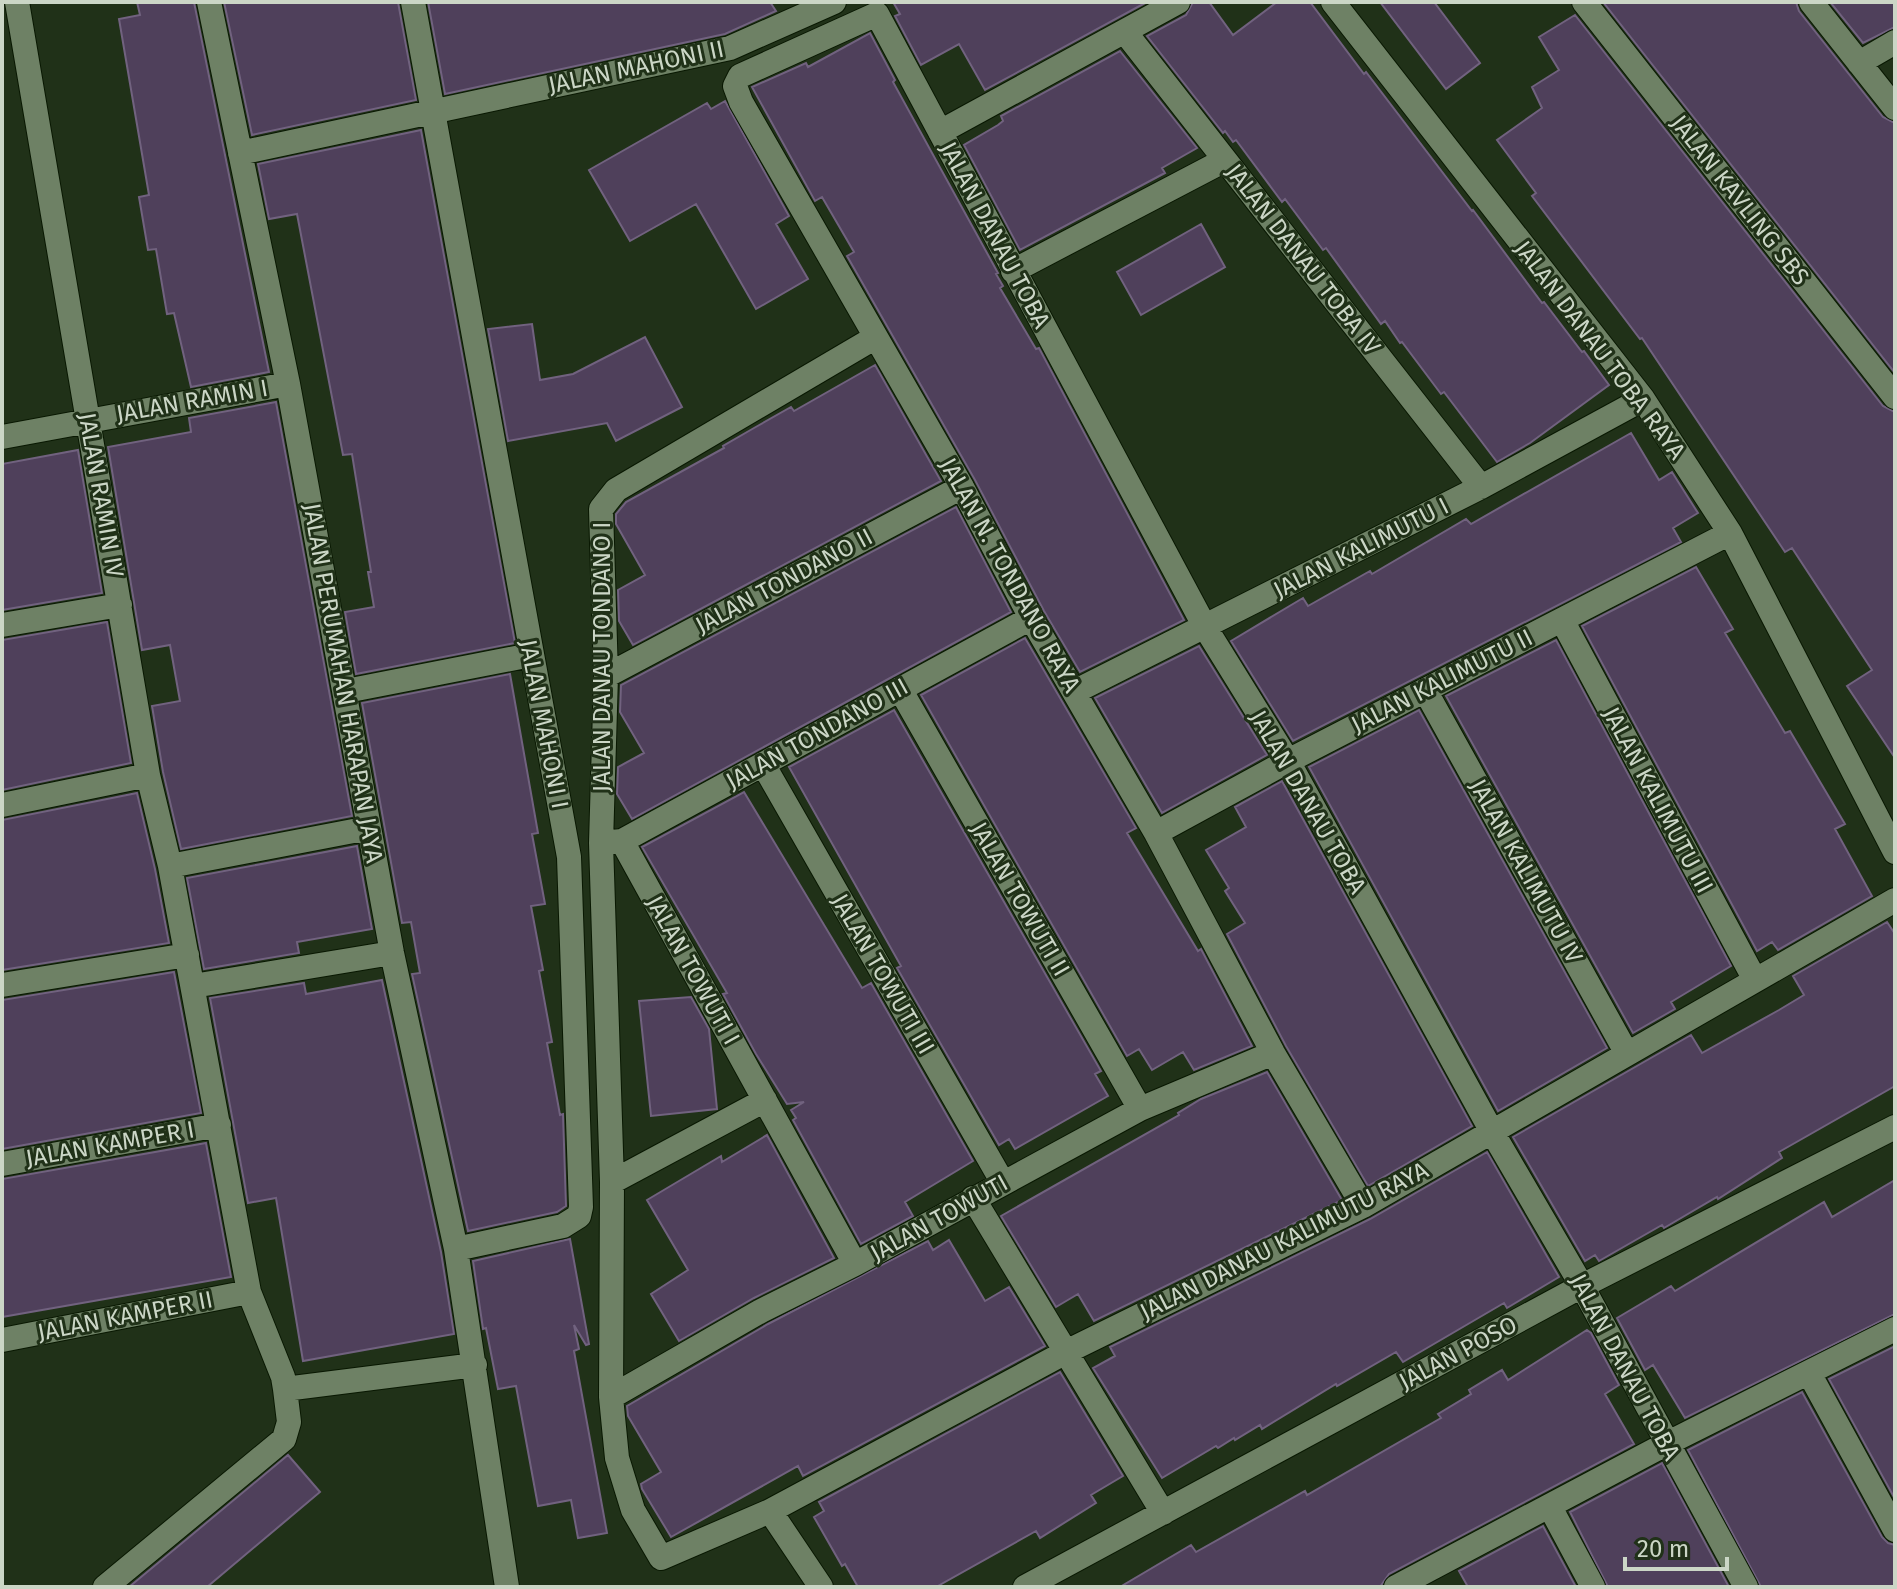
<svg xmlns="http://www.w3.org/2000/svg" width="1897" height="1589" font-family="'Fira Sans',sans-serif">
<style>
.building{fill:#4f405b;stroke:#71627f;stroke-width:2}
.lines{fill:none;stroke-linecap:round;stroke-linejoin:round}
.street-casing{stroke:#091802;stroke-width:26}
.street{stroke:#6e8165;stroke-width:24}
.labels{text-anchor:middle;stroke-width:6;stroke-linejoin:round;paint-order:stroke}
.street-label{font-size:24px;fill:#cbd6c6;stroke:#203118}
</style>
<rect width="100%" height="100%" fill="#203118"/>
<path class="building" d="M137,2H194L269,372L191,387L174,313L167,314L156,249L148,250L139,197L149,195L119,19L140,15Z
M224,2H398L416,100L252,135Z
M428,2H770L776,11L725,34L445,94Z
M893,2H1147L985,90L959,44L921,65L895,16L900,14Z
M1193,2H1209L1233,35L1277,2H1310L1364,74L1366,72L1472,211L1473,210L1542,303L1544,302L1582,352L1584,351L1609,385L1530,443L1497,462L1444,392L1441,394L1402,342L1400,343L1385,321L1381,324L1326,248L1323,250L1285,199L1282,202L1236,140L1233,142L1225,131L1223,133L1147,36L1186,15Z
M1380,2H1434L1480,63L1446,89Z
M1603,2H1796L1799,11L1883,117L1895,123V373Z
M1830,2H1895V27L1863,43Z
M1575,15L1883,406L1895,412V758L1847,686L1872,670L1792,548L1785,552L1642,338L1640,339L1532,196L1536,193L1497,140L1542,108L1532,87L1559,70L1539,37Z
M870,33L895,80L893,82L998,273L996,274L1003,286L1000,288L1036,349L1039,348L1184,620L1080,672L1044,611L975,480L847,256L854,252L822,197L815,201L752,87L806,63L808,67Z
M1120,51L1197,148L1162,168L1165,173L1020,250L964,145L998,125L1003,121L1001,116Z
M725,101L789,216L776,224L808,279L756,309L696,204L630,241L589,170L707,103L711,109Z
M421,130L515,643L356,674L345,612L374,607L368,572H371L352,454L343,455L297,214L269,219L258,164Z
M1201,224L1225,267L1141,315L1117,272Z
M532,324L540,380L573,374L645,337L682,407L616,441L607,423L508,441L488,329Z
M875,365L941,481L633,645L619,621L618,590L645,575L616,524V514L626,502L724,448L723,446L754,428L791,407L794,411Z
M276,402L352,816L181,849L163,772L152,706L180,701L170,645L142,650L108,447L191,432L189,418Z
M1631,433L1659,480L1672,472L1698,513L1673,528L1681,542L1293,741L1231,641L1303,598L1308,606L1370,571L1372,574L1466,519L1471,524Z
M78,450L102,593L2,610V464Z
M956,507L1011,612L632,819L617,794L618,767L644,753L620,712L621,685Z
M1696,567L1733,629L1725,633L1785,733L1790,731L1845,824L1835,829L1872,896L1778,950L1772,942L1757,951L1582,626Z
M107,622L131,763L2,790V640Z
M1025,638L1136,828L1127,833L1198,951L1201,949L1252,1046L1194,1070L1183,1052L1152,1070L1139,1049L1127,1056L921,695Z
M1556,640L1731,966L1671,1002L1675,1009L1633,1033L1446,696Z
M1199,646L1267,755L1162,813L1095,698Z
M510,674L538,833L532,834L545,904L531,906L543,970L539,971L552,1042L547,1043L560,1115L563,1114L566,1206L557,1212L468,1231L412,974L420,973L411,922L402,923L362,703Z
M894,710L1101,1071L1095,1074L1108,1096L1015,1149L1009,1139L999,1145L897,968L901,966L789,767Z
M1419,710L1607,1048L1498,1111L1309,767Z
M1282,781L1472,1126L1368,1186L1286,1046L1227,934L1245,923L1225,891L1229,888L1206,850L1246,827L1235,807Z
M744,792L862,988L871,983L973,1161L905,1202L913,1216L861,1244L793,1120L796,1118L791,1110L804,1102L787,1104L756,1054L723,994L727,993L642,847Z
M137,793L155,869L169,943L2,970V820Z
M357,846L372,929L297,942L299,953L204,969L187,878Z
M1887,922L1895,934V1086L1779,1152L1782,1158L1718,1199L1717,1197L1664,1228L1662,1225L1599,1261L1595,1255L1585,1261L1513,1137L1691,1035L1702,1053L1779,1010L1804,995L1793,976Z
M174,972L201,1113L2,1149V1000Z
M382,980L441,1252L454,1334L303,1361L276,1198L248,1203L210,998L304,983L306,994Z
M691,997L709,1029L717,1109L651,1116L639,1001Z
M1267,1072L1342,1200L1094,1321L1078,1294L1056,1307L1001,1216L1179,1115L1178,1113L1201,1099Z
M767,1135L834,1258L754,1298L679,1341L651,1294L688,1270L647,1200L721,1156L722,1162Z
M206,1143L231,1277L2,1317V1179Z
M1487,1152L1559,1277L1507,1308L1504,1303L1403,1362L1396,1352L1337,1386L1336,1384L1262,1429L1260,1425L1235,1440L1234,1438L1218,1448L1216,1446L1162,1478L1093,1368L1115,1356L1110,1347L1370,1219Z
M1895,1180V1314L1685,1418L1653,1365L1645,1370L1617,1318L1671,1286L1675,1291L1824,1202L1832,1217Z
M570,1239L589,1344L586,1345L574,1325L579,1349L574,1351L607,1533L578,1538L571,1500L538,1506L516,1386L498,1389L486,1328L483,1329L473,1261Z
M949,1240L985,1301L1009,1287L1045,1346L803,1476L798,1466L671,1537L642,1489L641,1484L661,1472L628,1416L627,1406L768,1324L928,1241L933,1250Z
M1587,1330L1591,1333L1619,1385L1605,1394L1634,1444L1389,1574L1380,1587H1120L1191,1545L1196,1552L1305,1491L1307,1495L1441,1418L1438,1414L1471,1394L1469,1390L1502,1370L1508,1380Z
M1895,1346V1499L1829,1379Z
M1060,1372L1123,1476L1091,1495L1096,1503L1040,1538L1036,1531L936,1587H858L845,1564L842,1566L814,1517L824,1511L819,1502Z
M1802,1392L1882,1537L1888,1543L1895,1545V1587H1761L1688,1450Z
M288,1455L320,1492L207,1587H129Z
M1662,1463L1729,1587H1608L1570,1512Z
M1543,1526L1576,1587H1468L1459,1571Z"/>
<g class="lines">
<g class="street-casing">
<path id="street" d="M17,2L148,775L170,866L249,1292L283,1377L285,1389
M209,2L288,384L392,953L456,1249L507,1587
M413,2L569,857L581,1207L579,1216L563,1226L456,1249
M1333,2L1643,399L1730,533L1895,852
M1584,2L1895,397
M1811,2L1895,108
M877,14L1205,627L1288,761L1491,1130L1582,1286L1746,1587
M877,14L740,76L735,86L741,102L962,487L1031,618L1156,833L1273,1053L1363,1206
M1125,32L1481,487
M1859,63L1895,42
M940,132L1178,2
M240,153L730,48L834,2
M1013,271L1225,160
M876,337L616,490L601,509L606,676L601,843L612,1182L611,1397L617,1458L633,1510L661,1558L770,1511L1066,1352L1363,1206L1895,900
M2,437L288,384
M1562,620L1755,980
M2,625L120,605
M606,676L962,487
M900,689L1140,1109
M1425,690L1626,1052
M346,691L531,655
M1076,691L1481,487L1643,399
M763,764L1003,1183
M2,805L148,775
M1156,833L1288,761L1730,533
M622,841L855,1264
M601,843L622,841L1031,618
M170,866L369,828
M2,985L187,955
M193,986L392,953
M2,1164L219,1125
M612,1182L765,1100
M973,1198L1163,1513
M2,1340L249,1292
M1809,1373L1895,1530
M611,1397L761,1311L855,1264L1140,1109L1273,1053
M1550,1507L1593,1587
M770,1511L821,1587
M105,1587L284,1439L289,1422L285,1389L475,1365
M1025,1587L1582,1286L1895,1127
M1396,1587L1666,1444L1895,1329"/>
</g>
<use href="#street" class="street"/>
</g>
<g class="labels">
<g class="street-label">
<text transform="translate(636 67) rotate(-12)" y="8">JALAN MAHONI II</text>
<text transform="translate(1740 200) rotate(52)" y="8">JALAN KAVLING SBS</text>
<text transform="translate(995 235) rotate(62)" y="8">JALAN DANAU TOBA</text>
<text transform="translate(1303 259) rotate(52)" y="8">JALAN DANAU TOBA IV</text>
<text transform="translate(1600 350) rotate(53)" y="8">JALAN DANAU TOBA RAYA</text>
<text transform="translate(192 401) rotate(-10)" y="8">JALAN RAMIN I</text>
<text transform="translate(101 495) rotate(80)" y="8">JALAN RAMIN IV</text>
<text transform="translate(1361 548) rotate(-27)" y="8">JALAN KALIMUTU I</text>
<text transform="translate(1010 575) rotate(61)" y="8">JALAN N. TONDANO RAYA</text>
<text transform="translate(784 581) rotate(-28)" y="8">JALAN TONDANO II</text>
<text transform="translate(602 657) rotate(-90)" y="8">JALAN DANAU TONDANO I</text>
<text transform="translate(1442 681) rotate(-27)" y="8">JALAN KALIMUTU II</text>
<text transform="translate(343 683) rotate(80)" y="8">JALAN PERUMAHAN HARAPAN JAYA</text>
<text transform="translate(544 724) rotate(79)" y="8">JALAN MAHONI I</text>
<text transform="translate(817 734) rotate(-29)" y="8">JALAN TONDANO III</text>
<text transform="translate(1658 800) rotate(62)" y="8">JALAN KALIMUTU III</text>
<text transform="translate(1308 802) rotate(60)" y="8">JALAN DANAU TOBA</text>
<text transform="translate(1526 871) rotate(61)" y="8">JALAN KALIMUTU IV</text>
<text transform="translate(1020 899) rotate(60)" y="8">JALAN TOWUTI II</text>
<text transform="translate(693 970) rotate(61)" y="8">JALAN TOWUTI I</text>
<text transform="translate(883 974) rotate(60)" y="8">JALAN TOWUTI III</text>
<text transform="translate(110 1144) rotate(-10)" y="8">JALAN KAMPER I</text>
<text transform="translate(939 1218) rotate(-29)" y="8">JALAN TOWUTI</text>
<text transform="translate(1284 1241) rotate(-27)" y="8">JALAN DANAU KALIMUTU RAYA</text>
<text transform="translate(125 1316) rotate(-11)" y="8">JALAN KAMPER II</text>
<text transform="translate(1458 1353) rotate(-28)" y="8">JALAN POSO</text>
<text transform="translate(1625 1367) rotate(62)" y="8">JALAN DANAU TOBA</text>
</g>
</g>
<rect width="1897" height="1589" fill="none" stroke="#cbd6c6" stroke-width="8"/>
<path d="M1625 1557v12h102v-12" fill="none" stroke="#cbd6c6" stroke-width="4"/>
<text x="1637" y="1557" font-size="24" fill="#cbd6c6" stroke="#203118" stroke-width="6" paint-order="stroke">20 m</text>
</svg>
